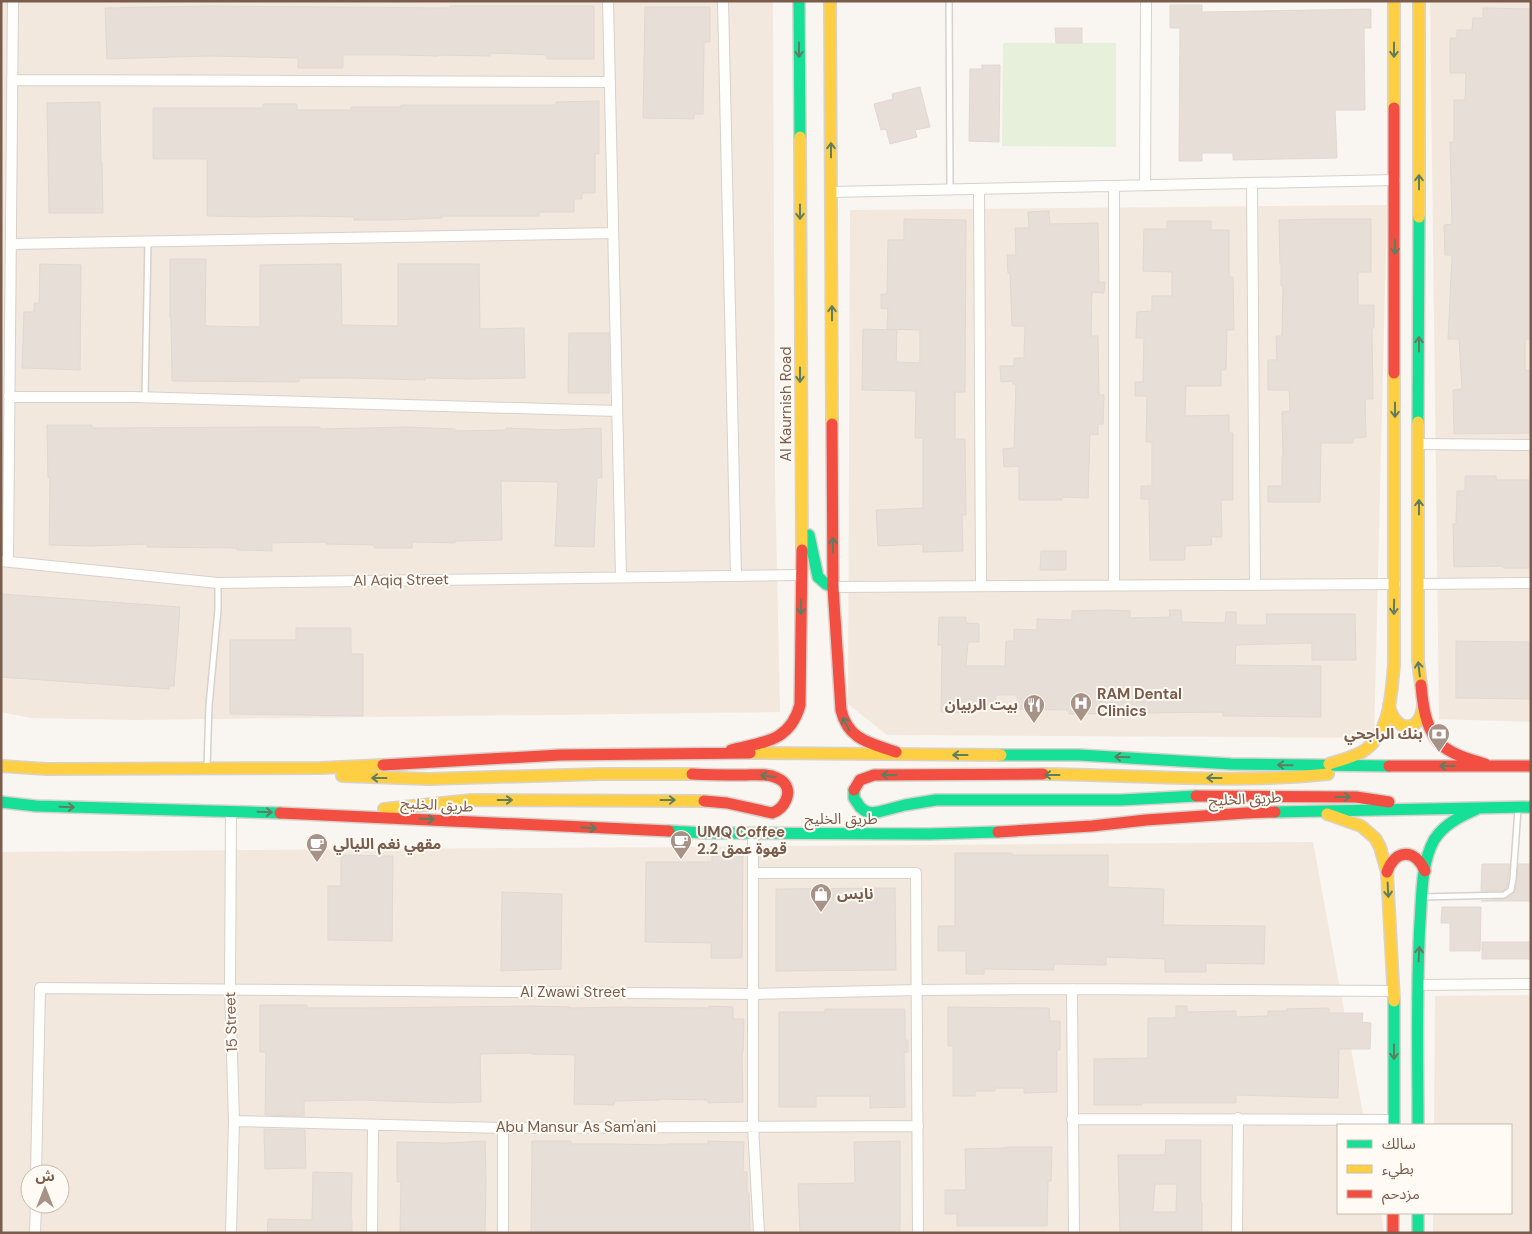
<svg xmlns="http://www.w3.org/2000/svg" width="1532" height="1234" font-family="'DM Sans','Noto Sans Arabic',sans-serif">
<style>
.residential{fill:#f2e8de;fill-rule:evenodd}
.green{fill:#e7f0db}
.building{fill:#e6ded7;stroke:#e2d8d2;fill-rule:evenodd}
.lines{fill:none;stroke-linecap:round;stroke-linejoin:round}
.lane-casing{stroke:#d7d1cb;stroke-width:8}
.street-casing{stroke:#d7d1cb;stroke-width:12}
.fast-casing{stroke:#d9d2cb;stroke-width:14}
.slow-casing{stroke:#d9d2cb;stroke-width:14}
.jam-casing{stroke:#d9d2cb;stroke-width:14}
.lane{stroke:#fefefd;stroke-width:5}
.street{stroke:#fefefd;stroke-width:10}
.fast{stroke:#16e098;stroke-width:11}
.slow{stroke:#ffcf43;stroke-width:11}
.jam{stroke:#f24e42;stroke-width:11}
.oneway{stroke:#617d60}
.labels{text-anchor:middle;stroke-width:4;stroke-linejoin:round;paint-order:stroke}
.street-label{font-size:15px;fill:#7a5c4d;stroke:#fffaf3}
.poi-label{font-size:15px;font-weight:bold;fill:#7a5c4d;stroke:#fffaf3;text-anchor:start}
</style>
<rect width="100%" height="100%" fill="#f9f5f0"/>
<path class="residential" d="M1,1H773L775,477L780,712L136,720L31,718L1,712Z
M1531,1V722L1439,719L1430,2Z
M1387,205L1374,738L887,735L848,704L850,210Z
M1313,842L1365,1125H1338V1213H1381L1384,1233H1V852ZM30,1174H60V1204H30Z
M1531,995V1233H1433V1213H1511V1125H1434L1435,996Z"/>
<path class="green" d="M1003,43H1116V147L1002,146Z"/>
<path class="building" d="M1170,5H1202V12L1371,9V28H1364L1365,110H1335L1337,158L1233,160V153H1202V161H1179L1180,28H1170Z
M209,6L450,8V6H594V59H547V55L490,53V56L438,55V56L400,55H343V68H298V58L208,56L107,59L105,8Z
M645,7H710V42H704L703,114H694V119L643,118Z
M1483,8L1531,9L1529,99H1531V339H1525V370L1531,371V433L1454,434L1453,390L1462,389L1459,339H1448L1452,255H1445L1444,225L1452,224L1450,142H1454V100H1465L1466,73H1450V38H1457V30H1472L1473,18H1483Z
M1055,28H1082V43H1056Z
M982,65H1000L999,142L969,141L970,69H982Z
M920,87L930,127L915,130L917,137L890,144L886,129L881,130L874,104L893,99L892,94Z
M599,101V154H595V193H582V199H574V212H539V216H442V218L393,220H354V217L299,216L256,217L207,216V159H153V108H263V104H297V110H351V107H401V105H556V102Z
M100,102L101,163H102L103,213H49L47,103Z
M1049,211L1050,224L1098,223L1099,282H1105L1104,293L1092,292L1091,336H1098L1099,395H1104L1103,424H1098V435L1090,434L1088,498L1062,497V500H1019V466L1004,467L1003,449L1014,448L1016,384H1013V381L1001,382L1000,366H1014V358H1024L1025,326H1012L1010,273H1008L1007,255H1016L1015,228H1029L1028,212Z
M904,219L966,220L965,392H955V439H965L966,515H962L963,551L923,552V544L878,546L876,510L923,508V438H915L916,391L862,390L863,329L897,330L896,362L920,363V330L887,329L888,309L881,308V294H887L888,240H904Z
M1323,219H1371V272H1358V305H1374V328H1372L1373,399H1365L1366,437L1353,438V443H1321L1320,502H1268V486H1282V457H1283L1282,412L1290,411L1289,390H1268V360H1277L1276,336H1282L1283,286H1281V264H1280L1279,220Z
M1167,221H1211V230H1229V277H1233L1234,330H1227L1226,370H1221V386H1186L1185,416L1229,415V433H1233V500H1221L1222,537H1211L1212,545L1185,546V560H1150L1149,499H1141V486H1152V442H1146L1147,396H1135V382H1143L1144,338H1136L1137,312L1152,311V296H1172V272L1143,271L1144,229H1167Z
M170,259H206L205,325L207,326L260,327V265L341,264L342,325L398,326V264H479L480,329L524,328L525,378L472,379L425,378V380L346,378H299V382L172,381L171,318H170Z
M40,264L81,265L80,370L22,368L24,312H34V303H39Z
M569,333H609V393H568Z
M47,425H92V428L271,427H320V429L408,427L455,429V431L506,430V428L555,430L601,428L602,478H597L594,547L555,546L558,482L501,481L502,540L455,541V543L412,542V548H374V545L326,544V542L272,543V551L237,550V548L147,547V544L92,546L49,545L50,478H48Z
M1465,476H1496V480H1531V568H1503V566L1454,567L1453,524H1456L1457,491H1465Z
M1041,551H1066V570H1040Z
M1,594L180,607L174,686H169V689L1,677Z
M1169,610H1181L1182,622L1225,623L1226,612H1236V625H1267L1266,614H1355L1356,660H1312V643L1236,645L1235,665L1321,666V717L1223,716V712L1069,714V710L1017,709V695H996V708L967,707V713L941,712L942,645H938L939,617H966V623L979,624V642H968L966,666H1005L1006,641H1014V629L1037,630V619L1072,620V611L1107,610L1130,611V618L1170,617Z
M296,628H351V654H363V716L230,714V640H296Z
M1456,641L1530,642V699L1456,698Z
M955,853H1012V855H1108V887L1164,889L1163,925L1265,926L1264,964L1206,963V972H1165V959L1106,957V965L1054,964V970L984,969V974H966V951H938V926H955Z
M341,855L393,856L392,941L328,940V886H341Z
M712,856H743L742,958H711V943L645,942L646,862H712Z
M1482,864H1510L1507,887L1503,891H1481Z
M1518,864H1531V901H1481L1505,899L1514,894L1517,880Z
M895,888L896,970L776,971V889Z
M502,892L562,894L561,969L501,971Z
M1442,907H1481L1480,951H1450V923H1441Z
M1482,942H1531V959H1482Z
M260,1005H307V1008H360L530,1006L571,1007V1008L617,1007L709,1008V1006L733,1007V1019H744L743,1052H742L743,1102L708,1103V1100L659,1099V1100L615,1101L614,1105L574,1104L575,1055L532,1054V1053L480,1054L481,1102L449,1103L361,1100L304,1101V1116L265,1115L266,1052H260Z
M1176,1006H1187V1012L1236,1011V1017L1268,1016V1011H1287V1009L1329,1008V1013H1363L1362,1022L1371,1023L1370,1049H1339L1338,1098L1236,1095V1103H1142V1105H1094V1059L1148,1058V1018H1176Z
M948,1007L1049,1008L1050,1021H1060V1050H1057V1092L1024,1093V1088H995V1091H975V1096H953V1046H948Z
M825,1009H905V1040H908V1052H904L905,1107L870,1108V1096H816V1107H779V1012H825Z
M264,1129L305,1130L306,1168L265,1169Z
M1166,1140H1201V1202H1202V1233H1120L1118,1155H1165ZM1155,1184H1177L1176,1212H1153Z
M485,1141L486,1181L485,1233H400L401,1182H397V1142L446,1143Z
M532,1141H571V1144H613L667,1145V1144H708V1141L744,1142L743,1172H747V1193H749L750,1233H531Z
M900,1141V1233H800L798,1184L855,1183L854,1142Z
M1007,1147H1052L1051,1181H1048L1047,1226H957V1214H945V1190H966L965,1149L1007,1148Z
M313,1172L352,1173L351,1220H352V1233H267L268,1219L312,1220Z"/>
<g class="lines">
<g class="lane-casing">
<path id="lane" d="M949,1L950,189
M145,397L148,241
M207,767L209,706L218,609V583
M1422,897L1504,895L1511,890L1513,879L1518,809"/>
</g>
<g class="street-casing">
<path id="street" d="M608,1L621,577
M723,1L736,576
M12,80L610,82
M1252,183L1255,584
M1145,185L1146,1
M979,189L981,586
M831,192L1395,180
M11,244L613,233
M9,397H134L617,411
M1419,444L1531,445
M1,561L218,583L802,575
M8,561L13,1
M1419,584L1531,583
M1114,585V186
M833,587L1395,584
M231,811L230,989L234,1121L231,1233
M753,834V1126L759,1233
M754,873H916L918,1233
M1418,985L1531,984
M1072,989L1074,1233
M1072,1119L1394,1120
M234,1121L503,1128L918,1126
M36,1174L40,988L753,994L917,990L1072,989L1394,991
M35,1233L36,1204
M372,1233L373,1125
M503,1233V1128
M1237,1233L1238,1118"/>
</g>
<g class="fast-casing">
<path id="fast" d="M799,1L800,137
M1418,422L1419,217
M809,535L818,577L826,584L833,587
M1001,755H1079L1231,764L1389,766
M854,790V798L860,807L865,811L871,813L878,812L905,805L936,800H1121L1196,796
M1,802L36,806L280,813
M1275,812L1531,807
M669,831L705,833L929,834L998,832
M1394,1001V1125
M1418,1125C1418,1057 1416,990 1420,922C1422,895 1421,864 1434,840C1444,824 1461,816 1477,809
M1418,1213V1233"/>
</g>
<g class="slow-casing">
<path id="slow" d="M830,1L832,424
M1394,1V108
M800,137L802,550
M1419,217V1
M1418,422V661L1421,685
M1389,705C1394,732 1420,735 1423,706
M750,753L1001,755
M1329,764C1341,760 1355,757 1365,750C1391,731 1391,694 1394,665V373
M1,766L46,769L320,768L383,765
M1043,774C1138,775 1233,784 1328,774
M342,776L429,779L599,774H692
M384,809L472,800L704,801
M1327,814L1361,826L1375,838L1380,847L1387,872L1394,1001"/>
</g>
<g class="jam-casing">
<path id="jam" d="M1394,108V373
M832,424L833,587L841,710C848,740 870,743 896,752
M1421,685C1423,710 1427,740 1452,752C1462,758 1474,760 1485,764
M731,750C763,742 790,742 800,705L802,550
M383,765L560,755L750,753
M1389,766H1531
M692,774C709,775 726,775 743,775C754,775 767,773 777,778C787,782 790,791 786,800C783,807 778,811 772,813L727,803L704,801
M854,790L860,780L874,775L1043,774
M1196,796L1356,797L1389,802
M280,813L669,831
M998,832L1092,826L1146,820L1246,813L1275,812
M1387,872C1395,849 1415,848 1425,871
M1393,1213V1233"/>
</g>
<use href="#lane" class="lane"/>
<use href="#street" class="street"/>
<use href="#fast" class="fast"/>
<use href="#slow" class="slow"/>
<use href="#jam" class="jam"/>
</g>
<defs><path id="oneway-shaft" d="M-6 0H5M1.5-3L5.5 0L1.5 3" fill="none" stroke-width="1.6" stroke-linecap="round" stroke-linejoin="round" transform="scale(1.25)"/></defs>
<g class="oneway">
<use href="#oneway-shaft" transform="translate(799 50) rotate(90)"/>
<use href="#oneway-shaft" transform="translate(1394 50) rotate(90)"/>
<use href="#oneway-shaft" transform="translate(831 150) rotate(-90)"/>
<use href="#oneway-shaft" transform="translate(1419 182) rotate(-90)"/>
<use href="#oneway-shaft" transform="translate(800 212) rotate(90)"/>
<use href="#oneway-shaft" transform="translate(1395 247) rotate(90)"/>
<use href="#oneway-shaft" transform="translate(832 313) rotate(-90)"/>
<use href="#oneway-shaft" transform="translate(1419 344) rotate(-90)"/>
<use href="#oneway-shaft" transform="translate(800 375) rotate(90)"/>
<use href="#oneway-shaft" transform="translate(1395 410) rotate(90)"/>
<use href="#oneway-shaft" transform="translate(1419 507) rotate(-90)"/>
<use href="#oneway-shaft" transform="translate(833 545) rotate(-90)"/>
<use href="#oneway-shaft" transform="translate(801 607) rotate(91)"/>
<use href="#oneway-shaft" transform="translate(1394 607) rotate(91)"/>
<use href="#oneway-shaft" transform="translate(1419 669) rotate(-97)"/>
<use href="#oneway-shaft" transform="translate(846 724) rotate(-118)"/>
<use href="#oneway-shaft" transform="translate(960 755) rotate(180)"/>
<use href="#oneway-shaft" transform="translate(1122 757) rotate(-178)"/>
<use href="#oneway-shaft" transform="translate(1285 765) rotate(-179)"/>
<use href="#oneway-shaft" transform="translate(1447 766) rotate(180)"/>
<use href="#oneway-shaft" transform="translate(889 775) rotate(180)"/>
<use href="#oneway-shaft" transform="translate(1052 775) rotate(180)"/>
<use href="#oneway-shaft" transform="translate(768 776) rotate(-173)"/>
<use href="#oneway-shaft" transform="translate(379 778) rotate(-180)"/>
<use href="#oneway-shaft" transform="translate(1214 778) rotate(-180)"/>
<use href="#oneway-shaft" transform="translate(1343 797)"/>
<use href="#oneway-shaft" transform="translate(505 800)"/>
<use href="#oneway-shaft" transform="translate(668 800)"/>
<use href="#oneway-shaft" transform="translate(67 807) rotate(2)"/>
<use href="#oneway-shaft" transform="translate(265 812) rotate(2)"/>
<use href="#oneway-shaft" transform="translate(427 819) rotate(3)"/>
<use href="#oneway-shaft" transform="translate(589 828) rotate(3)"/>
<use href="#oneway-shaft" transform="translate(1388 890) rotate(87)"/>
<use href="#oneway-shaft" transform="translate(1419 954) rotate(-87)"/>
<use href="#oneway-shaft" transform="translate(1394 1052) rotate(90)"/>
</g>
<defs>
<g id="hospital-pin" transform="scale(1.125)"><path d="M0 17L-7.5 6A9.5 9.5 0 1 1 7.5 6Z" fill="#a69286" stroke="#fffaf3"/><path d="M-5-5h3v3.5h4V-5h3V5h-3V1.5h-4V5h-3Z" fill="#fff"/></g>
<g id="restaurant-pin" transform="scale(1.125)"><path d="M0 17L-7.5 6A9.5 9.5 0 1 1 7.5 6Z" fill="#a69286" stroke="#fffaf3"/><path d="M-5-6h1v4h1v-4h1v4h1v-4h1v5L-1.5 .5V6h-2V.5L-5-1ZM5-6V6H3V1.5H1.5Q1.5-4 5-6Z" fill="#fff"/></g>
<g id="bank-pin" transform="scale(1.125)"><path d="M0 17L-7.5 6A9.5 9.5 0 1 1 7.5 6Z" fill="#a69286" stroke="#fffaf3"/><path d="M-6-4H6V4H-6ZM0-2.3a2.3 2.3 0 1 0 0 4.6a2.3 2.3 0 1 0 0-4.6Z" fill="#fff"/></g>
<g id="cafe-pin" transform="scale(1.125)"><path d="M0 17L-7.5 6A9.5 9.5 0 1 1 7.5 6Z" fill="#a69286" stroke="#fffaf3"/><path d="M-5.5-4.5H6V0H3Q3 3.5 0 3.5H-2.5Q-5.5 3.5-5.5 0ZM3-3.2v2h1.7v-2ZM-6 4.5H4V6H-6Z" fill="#fff"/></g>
<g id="shop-pin" transform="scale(1.125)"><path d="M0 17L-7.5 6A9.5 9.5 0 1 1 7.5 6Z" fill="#a69286" stroke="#fffaf3"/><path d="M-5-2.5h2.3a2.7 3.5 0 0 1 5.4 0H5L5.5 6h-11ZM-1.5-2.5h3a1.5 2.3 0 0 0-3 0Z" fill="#fff"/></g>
</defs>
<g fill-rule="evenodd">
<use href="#hospital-pin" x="1081" y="703"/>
<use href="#restaurant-pin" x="1034" y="705"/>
<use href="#bank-pin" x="1439" y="734"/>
<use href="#cafe-pin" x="681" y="841"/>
<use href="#cafe-pin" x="317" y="844"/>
<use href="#shop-pin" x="821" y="894"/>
</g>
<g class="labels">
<g class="street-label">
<text transform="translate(786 404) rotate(-90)" y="5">Al Kaurnish Road</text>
<text transform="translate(401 580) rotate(-1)" y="5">Al Aqiq Street</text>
<text transform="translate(1245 799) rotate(-3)" y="5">طريق الخليج</text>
<text transform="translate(437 805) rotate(3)" y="5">طريق الخليج</text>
<text x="841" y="824">طريق الخليج</text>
<text x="573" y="997">Al Zwawi Street</text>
<text transform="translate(231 1022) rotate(-92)" y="5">15 Street</text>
<text x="576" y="1132">Abu Mansur As Sam'ani</text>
</g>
<g class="poi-label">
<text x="1097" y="699">RAM Dental<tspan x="1097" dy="17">Clinics</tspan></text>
<text x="1018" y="710" text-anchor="end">بيت الربيان</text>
<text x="1423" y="739" text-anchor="end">بنك الراجحي</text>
<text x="697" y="837">UMQ Coffee<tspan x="697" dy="17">2.2 قهوة عمق</tspan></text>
<text x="333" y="849">مقهي نغم الليالي</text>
<text x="837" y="899">نايس</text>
</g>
</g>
<rect width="1532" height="1234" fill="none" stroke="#7a5c4d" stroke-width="5"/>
<rect x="1337" y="1124" width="175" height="90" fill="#fffaf3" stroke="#cabbb1"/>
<rect x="1347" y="1140" width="25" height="8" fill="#16e098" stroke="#cabbb1"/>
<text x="1382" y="1149" font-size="15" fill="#7a5c4d">سالك</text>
<rect x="1347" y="1165" width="25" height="8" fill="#ffcf43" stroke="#cabbb1"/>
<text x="1382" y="1174" font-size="15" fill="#7a5c4d">بطيء</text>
<rect x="1347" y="1190" width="25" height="8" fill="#f24e42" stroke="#cabbb1"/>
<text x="1382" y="1199" font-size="15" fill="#7a5c4d">مزدحم</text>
<g transform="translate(45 1189)"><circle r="24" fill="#fffaf3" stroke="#cabbb1"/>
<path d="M0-4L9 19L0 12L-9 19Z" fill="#a69286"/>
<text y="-8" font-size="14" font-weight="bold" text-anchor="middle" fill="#7a5c4d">ش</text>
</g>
</svg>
